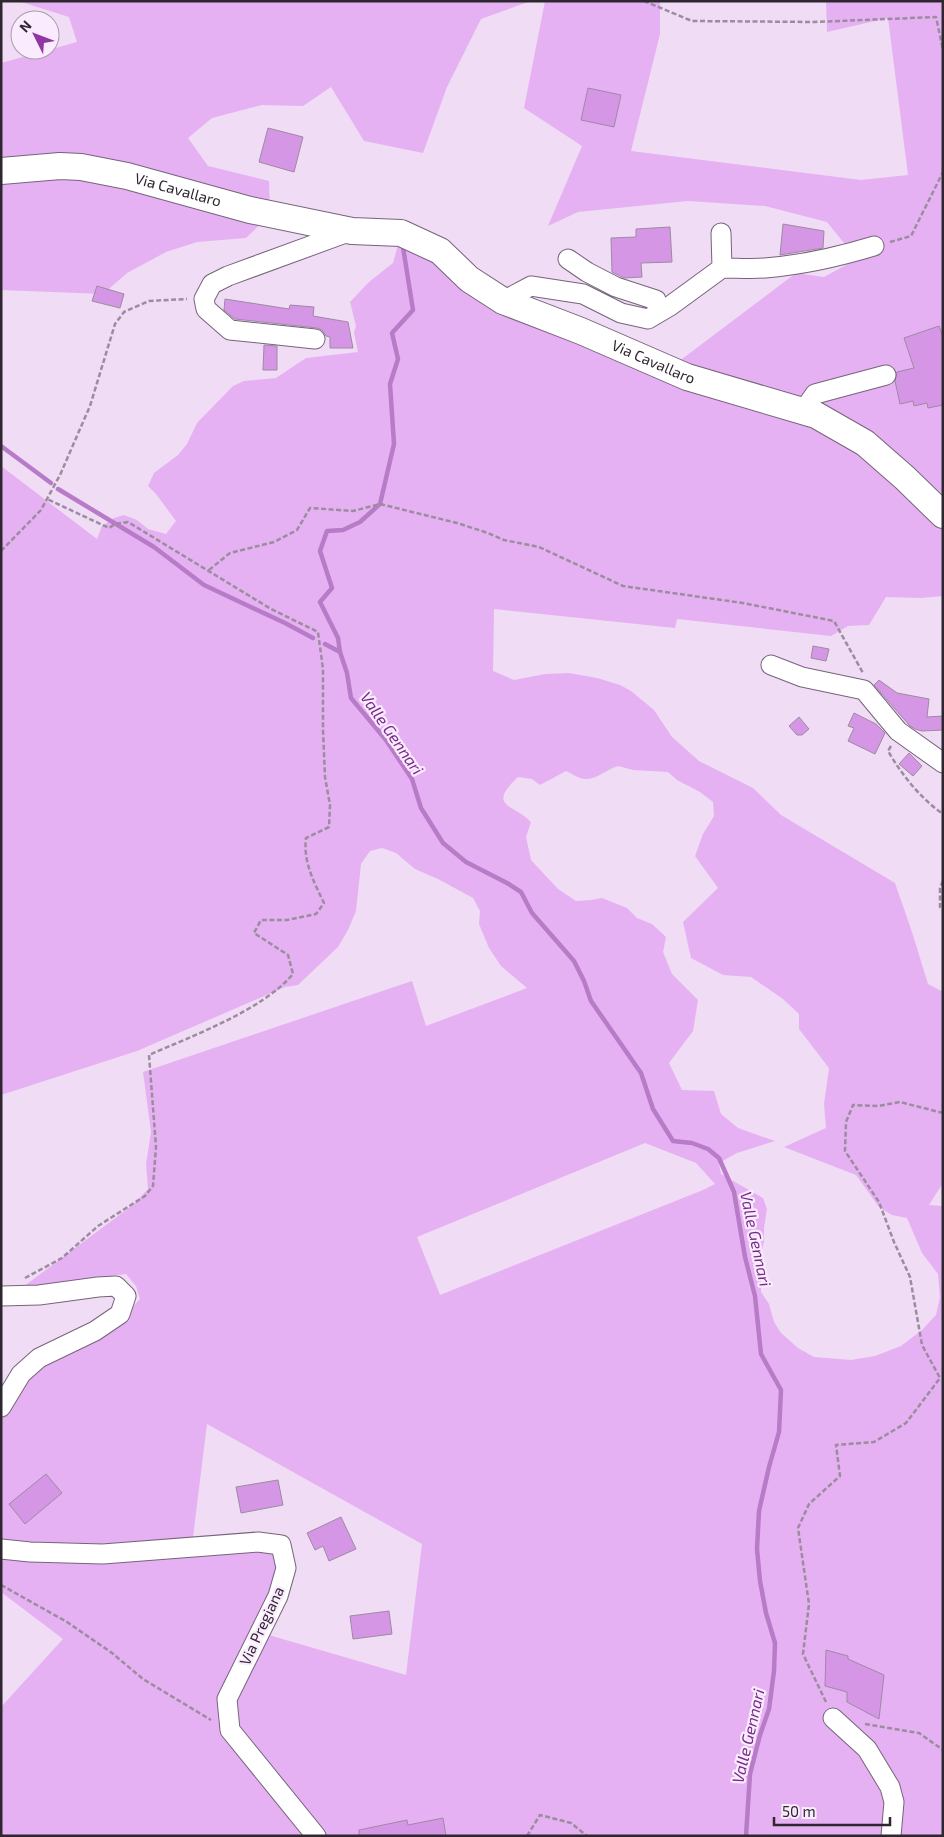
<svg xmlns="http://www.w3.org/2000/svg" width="944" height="1837" font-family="'Exo 2',sans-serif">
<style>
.green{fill:#e6b1f3;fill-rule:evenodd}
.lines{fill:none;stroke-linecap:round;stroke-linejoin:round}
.stream{stroke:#b87bc7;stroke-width:4.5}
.building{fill:#d597e5;stroke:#9d8aa1}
.street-casing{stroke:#76647a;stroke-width:21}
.secondary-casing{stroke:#76647a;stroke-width:28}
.path{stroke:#9b8d9e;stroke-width:2.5;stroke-dasharray:5 2.5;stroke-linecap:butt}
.street{stroke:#fff;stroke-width:19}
.secondary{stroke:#fff;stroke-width:26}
.labels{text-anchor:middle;stroke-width:4.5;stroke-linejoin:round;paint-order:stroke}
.street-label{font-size:15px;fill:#2f2730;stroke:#fbebfe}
.water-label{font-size:16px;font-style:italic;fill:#752b86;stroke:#fbebfe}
</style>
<rect width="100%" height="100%" fill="#f0dcf4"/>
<path class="green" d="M18,1H531L481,19L447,87L423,153L364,141L331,87L303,106L262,105L212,118L188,138L208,166L269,181L270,215L246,238L197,242L166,252L127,273L103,294L1,290V63L77,42L69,17Z
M545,1H660V34L631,151L861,180L908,175L888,18L827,32L826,1H943V596L921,598L886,597L869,625L848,626L831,636L677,619L675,628L494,609L493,671L514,680L545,674L569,673L597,678L620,685L631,691L654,710L672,737L699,761L753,788L781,815L895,883L912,932L928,984L943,992V1183L929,1205L943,1206V1836H1V1707L63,1639L1,1592V1416L26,1380L47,1363L122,1318L140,1299L136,1286L126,1274L23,1287L134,1204L148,1189L146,1164L151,1132L143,1072L412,981L426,1026L527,988L501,966L489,948L479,924L480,911L473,898L438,879L415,869L396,853L382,848L370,851L361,864L356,911L348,930L338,947L298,985L285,987L137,1051L1,1095V466L97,539L102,526L114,518L124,515L137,520L148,529L166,534L176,521L156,494L148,486L154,473L178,455L187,444L197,423L233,386L244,381L276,378L306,358L358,352L354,333L356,326L350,302L369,282L393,263L402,230L508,296L670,368L796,273L824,277L857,259L827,222L765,206L688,201L578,212L548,226L582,146L524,108ZM618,766L633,770L668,772L677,780L700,792L713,802L714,816L703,834L695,856L718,888L683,922L691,958L723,975L751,977L783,999L799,1014V1029L829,1068L824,1104L826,1128L784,1147L856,1175L879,1207L892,1215L907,1218L922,1253L938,1274L940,1297L936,1315L922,1330L901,1346L875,1356L851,1360L814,1357L798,1348L781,1333L774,1322L769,1304L761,1292V1254L764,1241V1228L767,1209L763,1198L721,1174L719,1163L737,1153L775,1141L738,1128L721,1114L714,1091L682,1090L669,1063L693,1031L698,1000L672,974L663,952L666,937L652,924L637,918L627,908L602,898L591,900L576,901L558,889L531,860L526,837L531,822C514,804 486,807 518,777L532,779L540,785L566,771C571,773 579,779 585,779C596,780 607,769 618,766ZM645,1143L696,1163L715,1184L703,1190L440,1295L417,1237ZM207,1424L422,1544L406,1675L255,1631L275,1584V1552L191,1553Z"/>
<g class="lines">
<path class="stream" d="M403,247L413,310L392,333L398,359L390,384L394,444L380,504L360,522L343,530L327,531L320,551L332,588L320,602L338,638L340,652L347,673L351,698L386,740L412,779L421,808L443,843L466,862L507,883L521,892L532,913L574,961L584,981L591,1001L641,1073L653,1109L673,1141L692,1143L708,1149L719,1158L734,1192L745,1257L755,1296L761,1354L781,1390L779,1432L769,1467L759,1511L757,1549L760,1581L766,1613L775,1643L774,1671L769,1709L760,1735L750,1774L746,1836
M1,446L51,483
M58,489L154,547L204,585L285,623L313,638
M325,644L340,652"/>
</g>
<path class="building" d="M588,88L621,95L614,127L581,120Z
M268,128L303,137L294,172L259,162Z
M783,224L824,231L823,248L780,255Z
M670,227L672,262L641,263L642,277L624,278L612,272L611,238L636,237V229Z
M97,286L124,294L120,308L92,301Z
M225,299L289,309L290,305L314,307L313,316L348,322L353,348H330V337L326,336L322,330L317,328L235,319L224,310Z
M939,326L943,337V405L928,408L927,403L914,406L913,401L900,404L895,381L897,372L914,368L904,338Z
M264,345L277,346V370H263Z
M813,646L829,649L826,661L811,658Z
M879,680L897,693L929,699L927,717L943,716V730L922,731L915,729L910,726L874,685Z
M854,713L876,724L885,733L875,754L848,741L854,728L848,726Z
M799,717L809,729L802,735H797L789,726Z
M909,753L922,766L913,776L899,764Z
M46,1474L62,1493L25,1524L9,1504Z
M278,1480L283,1505L241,1513L236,1487Z
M341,1517L356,1549L329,1561L323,1546L315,1550L307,1533Z
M389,1611L392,1634L353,1639L350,1616Z
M826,1650L848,1656V1659L884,1675L879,1719L847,1702V1692L825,1686Z
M443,1818L446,1836H359V1830L407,1820L408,1825Z"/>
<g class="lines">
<g class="street-casing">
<path id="street" d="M568,259L587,272L616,287L656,300L658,313
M722,268C736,268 751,269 765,268C802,265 838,257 874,246
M503,301L531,286L583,294L621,313L648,319L670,306L722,268L721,233
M315,339L230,330L206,309L204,299L212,284L228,276L351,231
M803,411L815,394L886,375
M771,665L802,677L864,690L898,731L943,763
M1,1296L39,1295L98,1287L116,1286L126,1296L120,1314L95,1331L39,1358L21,1374L1,1407
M1,1549L30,1552L103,1554L258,1542L281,1545L286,1568L278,1596L227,1699L230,1730L316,1836
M833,1718L867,1749L890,1787L894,1802L891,1836"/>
</g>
<g class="secondary-casing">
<g id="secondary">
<path id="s1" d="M1,171L60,166L81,167L127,176L250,210L352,231L401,233L440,251L469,279L503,301L581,331L687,377L816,415L865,443L905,478L943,515"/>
</g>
</g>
<path class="path" d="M644,1L692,21L814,22L936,17L943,50
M890,242L911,236L943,172
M1,551L41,510L60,475L90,406L115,324L124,312L149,301L187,299
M209,570L230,553L274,542L297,530L310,508L353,511L380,504L457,523L488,533L504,540L539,547L623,586L743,603L834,621L863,673
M891,746L888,751C902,775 920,798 943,814
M943,881L940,888V907L943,910
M25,1278L62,1258L98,1226L145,1196L153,1186L156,1147L149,1055C192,1036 263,1010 293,974L288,955L254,933L261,920H287L316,914L324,903C314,882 303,862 306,838L329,827L330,805L325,777L323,730V669L318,632L271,609L128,522L115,524L109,528L47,499
M1,1585L67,1622L112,1653L143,1679L211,1720
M826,1702L803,1654L809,1604L798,1528L809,1504L840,1476L836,1445L874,1442L906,1423L940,1378L922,1345L910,1277L894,1242L879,1202L845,1151L846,1122L853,1105L878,1106L900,1102L943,1113
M865,1724L919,1733L943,1750
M527,1836L540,1815L571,1823L587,1836"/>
<use href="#street" class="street"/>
<use href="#secondary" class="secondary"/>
</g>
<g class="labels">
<g class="street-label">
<text dy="5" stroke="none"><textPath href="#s1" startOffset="180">Via Cavallaro</textPath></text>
<text dy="5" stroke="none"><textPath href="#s1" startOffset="694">Via Cavallaro</textPath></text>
<text transform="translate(262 1626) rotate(-65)" y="5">Via Pregiana</text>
</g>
<g class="water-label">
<text transform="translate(392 733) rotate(55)" y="6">Valle Gennari</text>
<text transform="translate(756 1239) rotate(78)" y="6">Valle Gennari</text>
<text transform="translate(748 1736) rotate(-77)" y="6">Valle Gennari</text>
</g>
</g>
<rect width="944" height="1837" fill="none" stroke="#2f2730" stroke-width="5"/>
<g transform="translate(35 35) rotate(312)"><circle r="24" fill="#fbebfe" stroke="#a99dac"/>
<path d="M0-4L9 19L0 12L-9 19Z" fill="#8f37a3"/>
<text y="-8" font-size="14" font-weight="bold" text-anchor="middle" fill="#2f2730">N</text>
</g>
<path d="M774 1817v8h116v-8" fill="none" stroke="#2f2730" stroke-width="2.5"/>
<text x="782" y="1817" font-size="15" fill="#2f2730" stroke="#fbebfe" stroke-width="4" paint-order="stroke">50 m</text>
</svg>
